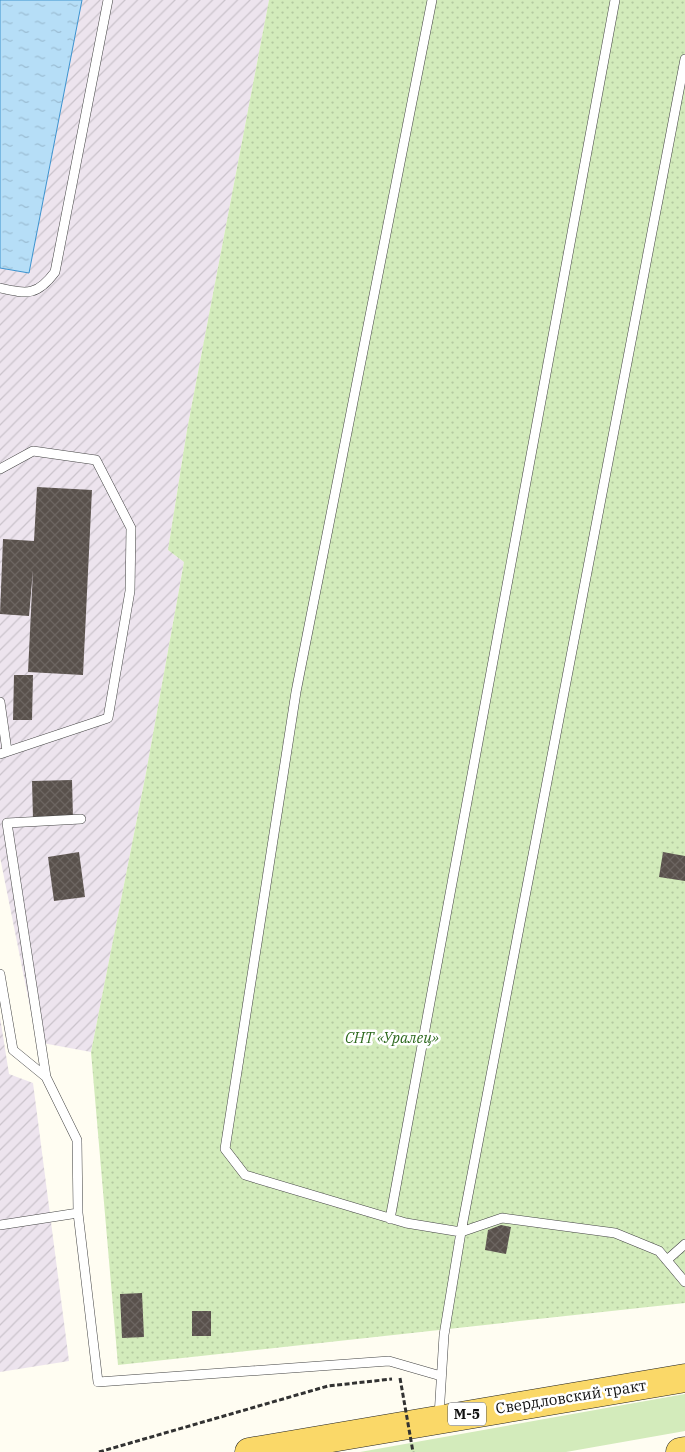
<svg xmlns="http://www.w3.org/2000/svg" width="685" height="1452" font-family="'IBM Plex Serif',serif">
<style>
.industrial{fill:url(#industrial-furrows)}
.grass{fill:#d3ebbb}
.garden{fill:url(#garden-dots)}
.water{fill:url(#water-ripples);stroke:#3c93cf}
.building{fill:url(#building-cross-hatch)}
.lines{fill:none;stroke-linecap:round;stroke-linejoin:round}
.lane-casing{stroke:#434343;stroke-width:10}
.primary-casing{stroke:#212121;stroke-width:29}
.path{stroke:#323232;stroke-width:3;stroke-dasharray:5 2.5;stroke-linecap:butt}
.lane{stroke:#fff;stroke-width:9}
.primary{stroke:#fad868;stroke-width:28}
.path-bridge{stroke:#323232;stroke-width:3;stroke-dasharray:5 2.5;stroke-linecap:butt}
.labels{text-anchor:middle;stroke-width:5;stroke-linejoin:round;paint-order:stroke}
.shield{fill:#fff;stroke:#585858;stroke-width:1}
.shield-label{font-size:14px;font-weight:bold;fill:#101010}
.park-label{font-size:15px;font-style:italic;fill:#2d691e;stroke:#fff}
.street-label{font-size:15px;fill:#101010;stroke:#fff}
</style>
<defs>
<pattern id="industrial-furrows" width="10" height="10" patternUnits="userSpaceOnUse" patternTransform="scale(1.25)"><rect width="10" height="10" fill="#ede4ee"/><path d="M-1 1l2-2M0 10L10 0M9 11l2-2" fill="none" stroke="#cac3cb"/></pattern>
<pattern id="garden-dots" width="8" height="8" patternUnits="userSpaceOnUse" patternTransform="scale(1.25)"><rect width="8" height="8" fill="#d3ebbb"/><path d="M2 2h.1M6 6h.1" fill="none" stroke="#b4c8a0" stroke-width="1.8" stroke-linecap="round"/></pattern>
<pattern id="water-ripples" width="26" height="14" patternUnits="userSpaceOnUse" patternTransform="scale(1.25)"><rect width="26" height="14" fill="#b6def7"/><path d="M2 4q2-2 4 0t4 0M15 11q2-2 4 0t4 0" fill="none" stroke="#9bbdd3"/></pattern>
<pattern id="building-cross-hatch" width="8" height="8" patternUnits="userSpaceOnUse" patternTransform="scale(1.25)"><rect width="8" height="8" fill="#59514c"/><path d="M0 0l8 8M0 8l8-8" fill="none" stroke="#6c6561"/></pattern>
</defs>
<rect width="100%" height="100%" fill="#fffdf2"/>
<path class="industrial" d="M0,0H269L187,430L168,550L184,562L146,773L91,1052L37,1042L0,857Z
M0,1017L9,1074L33,1083L69,1361L0,1372Z"/>
<path class="grass" d="M685,1394V1431L566,1452H360Z"/>
<path class="garden" d="M269,0H685V1303L118,1365L91,1052L146,773L184,562L168,550L187,430Z"/>
<path class="water" d="M0,0H82L29,273L0,268Z"/>
<path class="building" d="M37,487L92,490L83,675L28,672L33,570L29,616L0,614L3,539L34,541Z
M14,675H33L32,720H13Z
M72,780L73,818L33,819L32,781Z
M79,852L85,897L54,901L48,857Z
M663,852L685,856V881L659,877Z
M501,1225L511,1227L506,1254L485,1250L488,1230Z
M142,1293L144,1337L122,1338L120,1294Z
M192,1311H211V1336H192Z"/>
<g class="lines">
<g class="lane-casing">
<path id="lane" d="M432,0L296,692L225,1149L245,1175L406,1223L461,1232L502,1218L615,1233L659,1251L685,1282
M0,288C28,294 37,296 55,272L108,0
M0,469L33,451L96,460L131,528L130,591L108,718L0,754
M0,702L7,751
M0,974L13,1050L46,1077L77,1140L78,1213L98,1382L389,1361L441,1376
M46,1077L7,823L81,819
M390,1219L615,0
M0,1225L78,1213
M667,1260L685,1244
M439,1416L444,1335L461,1232L685,59"/>
</g>
<g class="primary-casing">
<path id="primary" d="M249,1452L685,1378
M680,1452L685,1451"/>
</g>
<path class="path" d="M99,1452L328,1386L392,1379"/>
<use href="#lane" class="lane"/>
<use href="#primary" class="primary"/>
<path class="path-bridge" d="M400,1378L413,1452"/>
</g>
<g class="labels">
<rect class="shield" x="448" y="1402.5" width="38" height="23" rx="4"/>
<g class="shield-label">
<text x="467" y="1419">М-5</text>
</g>
<g class="park-label">
<text x="392" y="1043">СНТ «Уралец»</text>
</g>
<g class="street-label">
<text transform="translate(571 1397) rotate(-9)" y="5">Свердловский тракт</text>
</g>
</g>
</svg>
